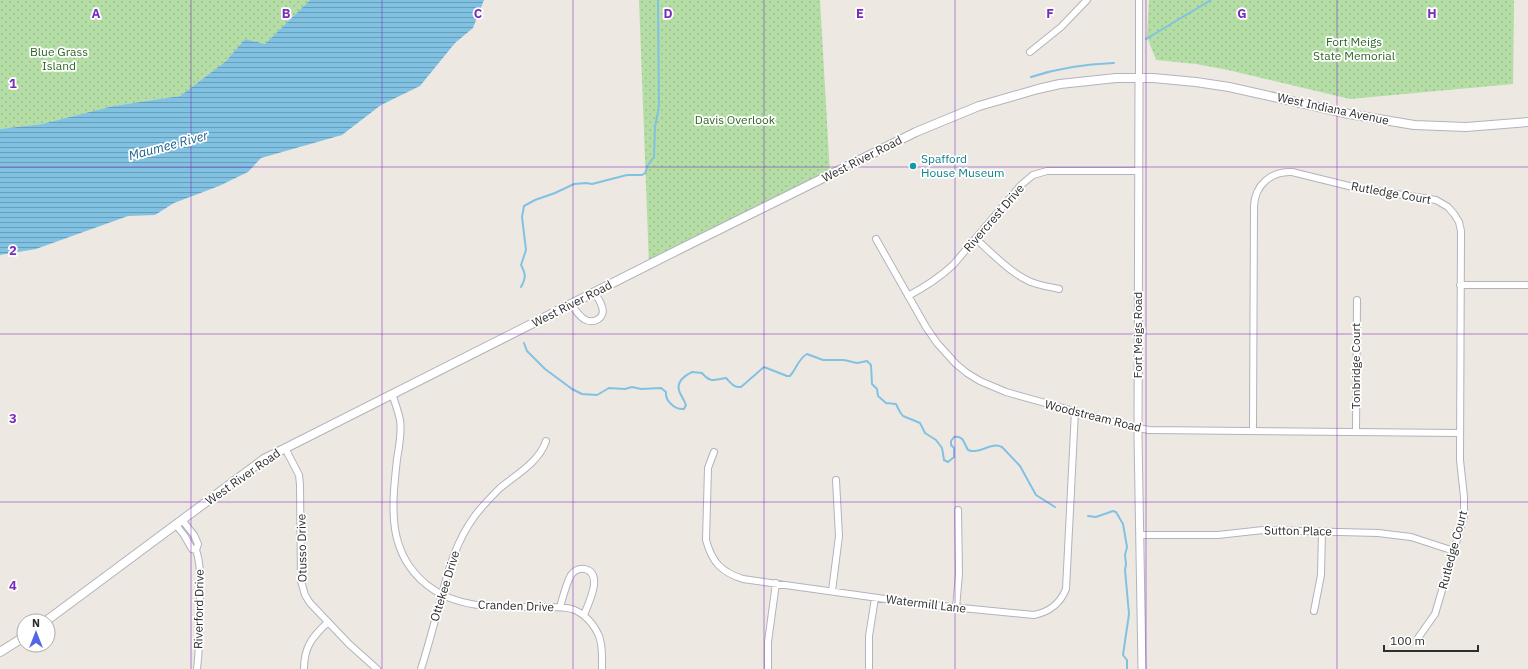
<svg xmlns="http://www.w3.org/2000/svg" width="1528" height="669" font-family="'IBM Plex Sans',sans-serif">
<style>
.park{fill:url(#park-dots)}
.water{fill:url(#water-rules)}
.lines{fill:none;stroke-linecap:round;stroke-linejoin:round}
.stream{stroke:#81c2e3;stroke-width:2}
.minor-casing{stroke:#b2b3bc;stroke-width:8}
.tertiary-casing{stroke:#b2b3bc;stroke-width:9}
.secondary-casing{stroke:#b2b3bc;stroke-width:10}
.minor{stroke:#fff;stroke-width:6}
.tertiary{stroke:#fff;stroke-width:7}
.secondary{stroke:#fff;stroke-width:8}
.grid{fill:none;stroke:#7b2cbf;stroke-width:1;stroke-opacity:0.55}
.culture-dot{fill:#0f9aa8;stroke:#fff;stroke-width:1.5}
.labels{text-anchor:middle;stroke-width:3.5;stroke-linejoin:round;paint-order:stroke}
.park-label{font-size:12px;fill:#2c6523;stroke:#fff}
.street-label{font-size:12px;fill:#2e2e2e;stroke:#fff}
.culture-label{font-size:12px;fill:#0d838f;stroke:#fff;text-anchor:start}
.water-label{font-size:13px;font-style:italic;fill:#1c6293;stroke:#fff}
.grid-label{font-size:13px;text-anchor:middle;font-weight:bold;fill:#7b2cbf;stroke:#fff;stroke-width:3.5;stroke-linejoin:round;paint-order:stroke}
</style>
<defs>
<pattern id="park-dots" width="8" height="8" patternUnits="userSpaceOnUse"><rect width="8" height="8" fill="#b4dea5"/><path d="M2 2h.1M6 6h.1" fill="none" stroke="#9bbf8e" stroke-width="1.8" stroke-linecap="round"/></pattern>
<pattern id="water-rules" width="6" height="5" patternUnits="userSpaceOnUse"><rect width="6" height="5" fill="#81c2e3"/><path d="M0 2.5h6" fill="none" stroke="#6a9eb8"/></pattern>
</defs>
<rect width="100%" height="100%" fill="#ede9e2"/>
<path class="park" d="M0,0H310L265,44L245,39L226,61L180,96L113,106L42,124L0,129Z
M639,0H820L830,175L649,265Z
M1149,0H1514L1513,84L1350,99L1228,70L1196,64L1156,60L1147,37Z"/>
<path class="water" d="M310,0H484L473,28L455,43L420,86L381,105L342,135L261,158L248,172L219,186L174,203L155,215L128,216L36,249L0,255V129L42,124L113,106L180,96L226,61L245,39L265,44Z"/>
<g class="lines">
<path class="stream" d="M1146,39L1211,0
M1031,77C1058,68 1086,64 1114,63
M521,287C526,278 526,274 521,265L526,250L522,217L524,206L535,200L555,193L574,184L586,183L592,184L627,175H642L645,173L648,165L654,157L655,127L659,106L658,0
M524,343L527,351L545,369L572,389L582,394L597,395L609,388L625,389L632,387L641,389L661,388L666,392C665,401 675,410 684,409L686,405C684,400 682,397 680,393C675,383 684,376 692,372L702,373C711,384 715,379 726,378C731,383 734,388 741,387L764,367L787,376H790C797,368 798,359 807,354L823,360H844L857,363L867,361L871,365L872,384L877,389L878,396L886,403L896,404L900,412L903,416L920,423L925,433L936,440L942,448L944,460L948,462L954,457V448L951,445V441L954,437C963,435 964,443 968,450C980,455 991,441 1002,447L1020,466L1036,495L1055,507
M1088,516L1096,517L1113,511L1116,512L1123,524L1127,547L1125,555L1126,564L1125,570L1129,614L1123,655L1127,660V669"/>
<g class="minor-casing">
<path id="minor" d="M1030,52L1061,27L1087,0
M1139,77V0
M876,239L926,327L937,343L956,364L967,373L980,381L1006,392L1128,426L1149,430L1460,433
M976,239C992,253 1013,276 1034,283C1042,286 1051,287 1059,289
M1460,285H1528
M908,296C925,287 939,278 953,265L1021,185L1033,175L1047,171H1139
M571,305C575,309 579,316 584,319C593,325 606,318 602,307C601,302 597,297 594,292
M392,394C395,402 398,411 400,420C402,433 399,447 397,459C392,506 386,552 427,585C458,610 501,607 539,607C549,607 561,606 572,609C584,613 594,624 599,636C603,646 602,658 602,669
M1253,430L1254,206C1255,185 1271,171 1292,172L1357,188L1436,200L1448,207L1454,214L1459,222L1461,231L1460,460L1464,497V516L1435,614L1418,638
M1356,432L1357,300
M285,448L299,475L300,485L301,581L305,595L310,603L349,644L377,669
M714,452L708,468L706,540C712,562 721,572 743,579L921,604L1034,615C1049,612 1060,604 1066,589L1075,411
M176,525L184,535L192,549L196,550L198,544L194,535L182,520
M1140,535H1218L1263,530L1378,533L1411,537L1454,551
M196,550C201,564 200,580 200,595C200,620 200,644 197,669
M832,591L839,536L836,480
M560,607C563,597 566,584 571,575C574,571 579,568 585,569C604,574 588,604 584,615
M956,608L959,574L958,510
M1314,611L1321,575L1322,532
M304,669C304,647 312,637 328,622
M421,669C428,647 434,624 440,602C448,572 455,543 474,517C481,507 491,497 500,488C517,474 539,462 546,441
M768,669V642L776,583
M869,669V636L875,598"/>
</g>
<g class="tertiary-casing">
<path id="tertiary" d="M1139,77L1138,436L1142,669"/>
</g>
<g class="secondary-casing">
<path id="secondary" d="M46,621L264,459L680,249L916,132L979,106L1038,89L1060,84L1116,78H1153L1196,82L1229,87L1349,114L1414,125L1466,127L1528,122
M0,652L24,637"/>
</g>
<use href="#minor" class="minor"/>
<use href="#tertiary" class="tertiary"/>
<use href="#secondary" class="secondary"/>
</g>
<path class="grid" d="M191,0V669M382,0V669M573,0V669M764,0V669M955,0V669M1146,0V669M1337,0V669M0,167H1528M0,334H1528M0,502H1528"/>
<circle class="culture-dot" cx="913" cy="166" r="4"/>
<g class="labels">
<g class="park-label">
<text x="1354" y="46">Fort Meigs<tspan x="1354" dy="14">State Memorial</tspan></text>
<text x="59" y="56">Blue Grass<tspan x="59" dy="14">Island</tspan></text>
<text x="735" y="124">Davis Overlook</text>
</g>
<g class="street-label">
<text transform="translate(1333 109) rotate(12)" y="4">West Indiana Avenue</text>
<text transform="translate(862 159) rotate(-27)" y="4">West River Road</text>
<text transform="translate(1391 193) rotate(10)" y="4">Rutledge Court</text>
<text transform="translate(994 218) rotate(-49)" y="4">Rivercrest Drive</text>
<text transform="translate(572 304) rotate(-27)" y="4">West River Road</text>
<text transform="translate(1138 335) rotate(-90)" y="4">Fort Meigs Road</text>
<text transform="translate(1356 366) rotate(-90)" y="4">Tonbridge Court</text>
<text transform="translate(1093 416) rotate(14)" y="4">Woodstream Road</text>
<text transform="translate(243 477) rotate(-35)" y="4">West River Road</text>
<text transform="translate(1298 531) rotate(1)" y="4">Sutton Place</text>
<text transform="translate(302 548) rotate(-91)" y="4">Otusso Drive</text>
<text transform="translate(1453 550) rotate(-75)" y="4">Rutledge Court</text>
<text transform="translate(445 586) rotate(-73)" y="4">Ottekee Drive</text>
<text transform="translate(926 604) rotate(7)" y="4">Watermill Lane</text>
<text transform="translate(516 606) rotate(2)" y="4">Cranden Drive</text>
<text transform="translate(199 609) rotate(-89)" y="4">Riverford Drive</text>
</g>
<g class="culture-label">
<text x="921" y="163">Spafford<tspan x="921" dy="14">House Museum</tspan></text>
</g>
<g class="water-label">
<text transform="translate(168 145) rotate(-15)" y="5">Maumee River</text>
</g>
</g>
<g class="grid-label">
<text x="96" y="18">A</text>
<text x="286" y="18">B</text>
<text x="478" y="18">C</text>
<text x="668" y="18">D</text>
<text x="860" y="18">E</text>
<text x="1050" y="18">F</text>
<text x="1242" y="18">G</text>
<text x="1432" y="18">H</text>
<text x="13" y="88">1</text>
<text x="13" y="255">2</text>
<text x="13" y="423">3</text>
<text x="13" y="590">4</text>
</g>
<g transform="translate(36 633)"><circle r="19" fill="#ffffff" stroke="#ababab"/>
<path d="M0-3L7 15L0 10L-7 15Z" fill="#5465e8"/>
<text y="-6" font-size="11" font-weight="bold" text-anchor="middle" fill="#2e2e2e">N</text>
</g>
<path d="M1384 645v6h94v-6" fill="none" stroke="#2e2e2e" stroke-width="2"/>
<text x="1390" y="645" font-size="12" fill="#2e2e2e" stroke="#ffffff" stroke-width="3" paint-order="stroke">100 m</text>
</svg>
